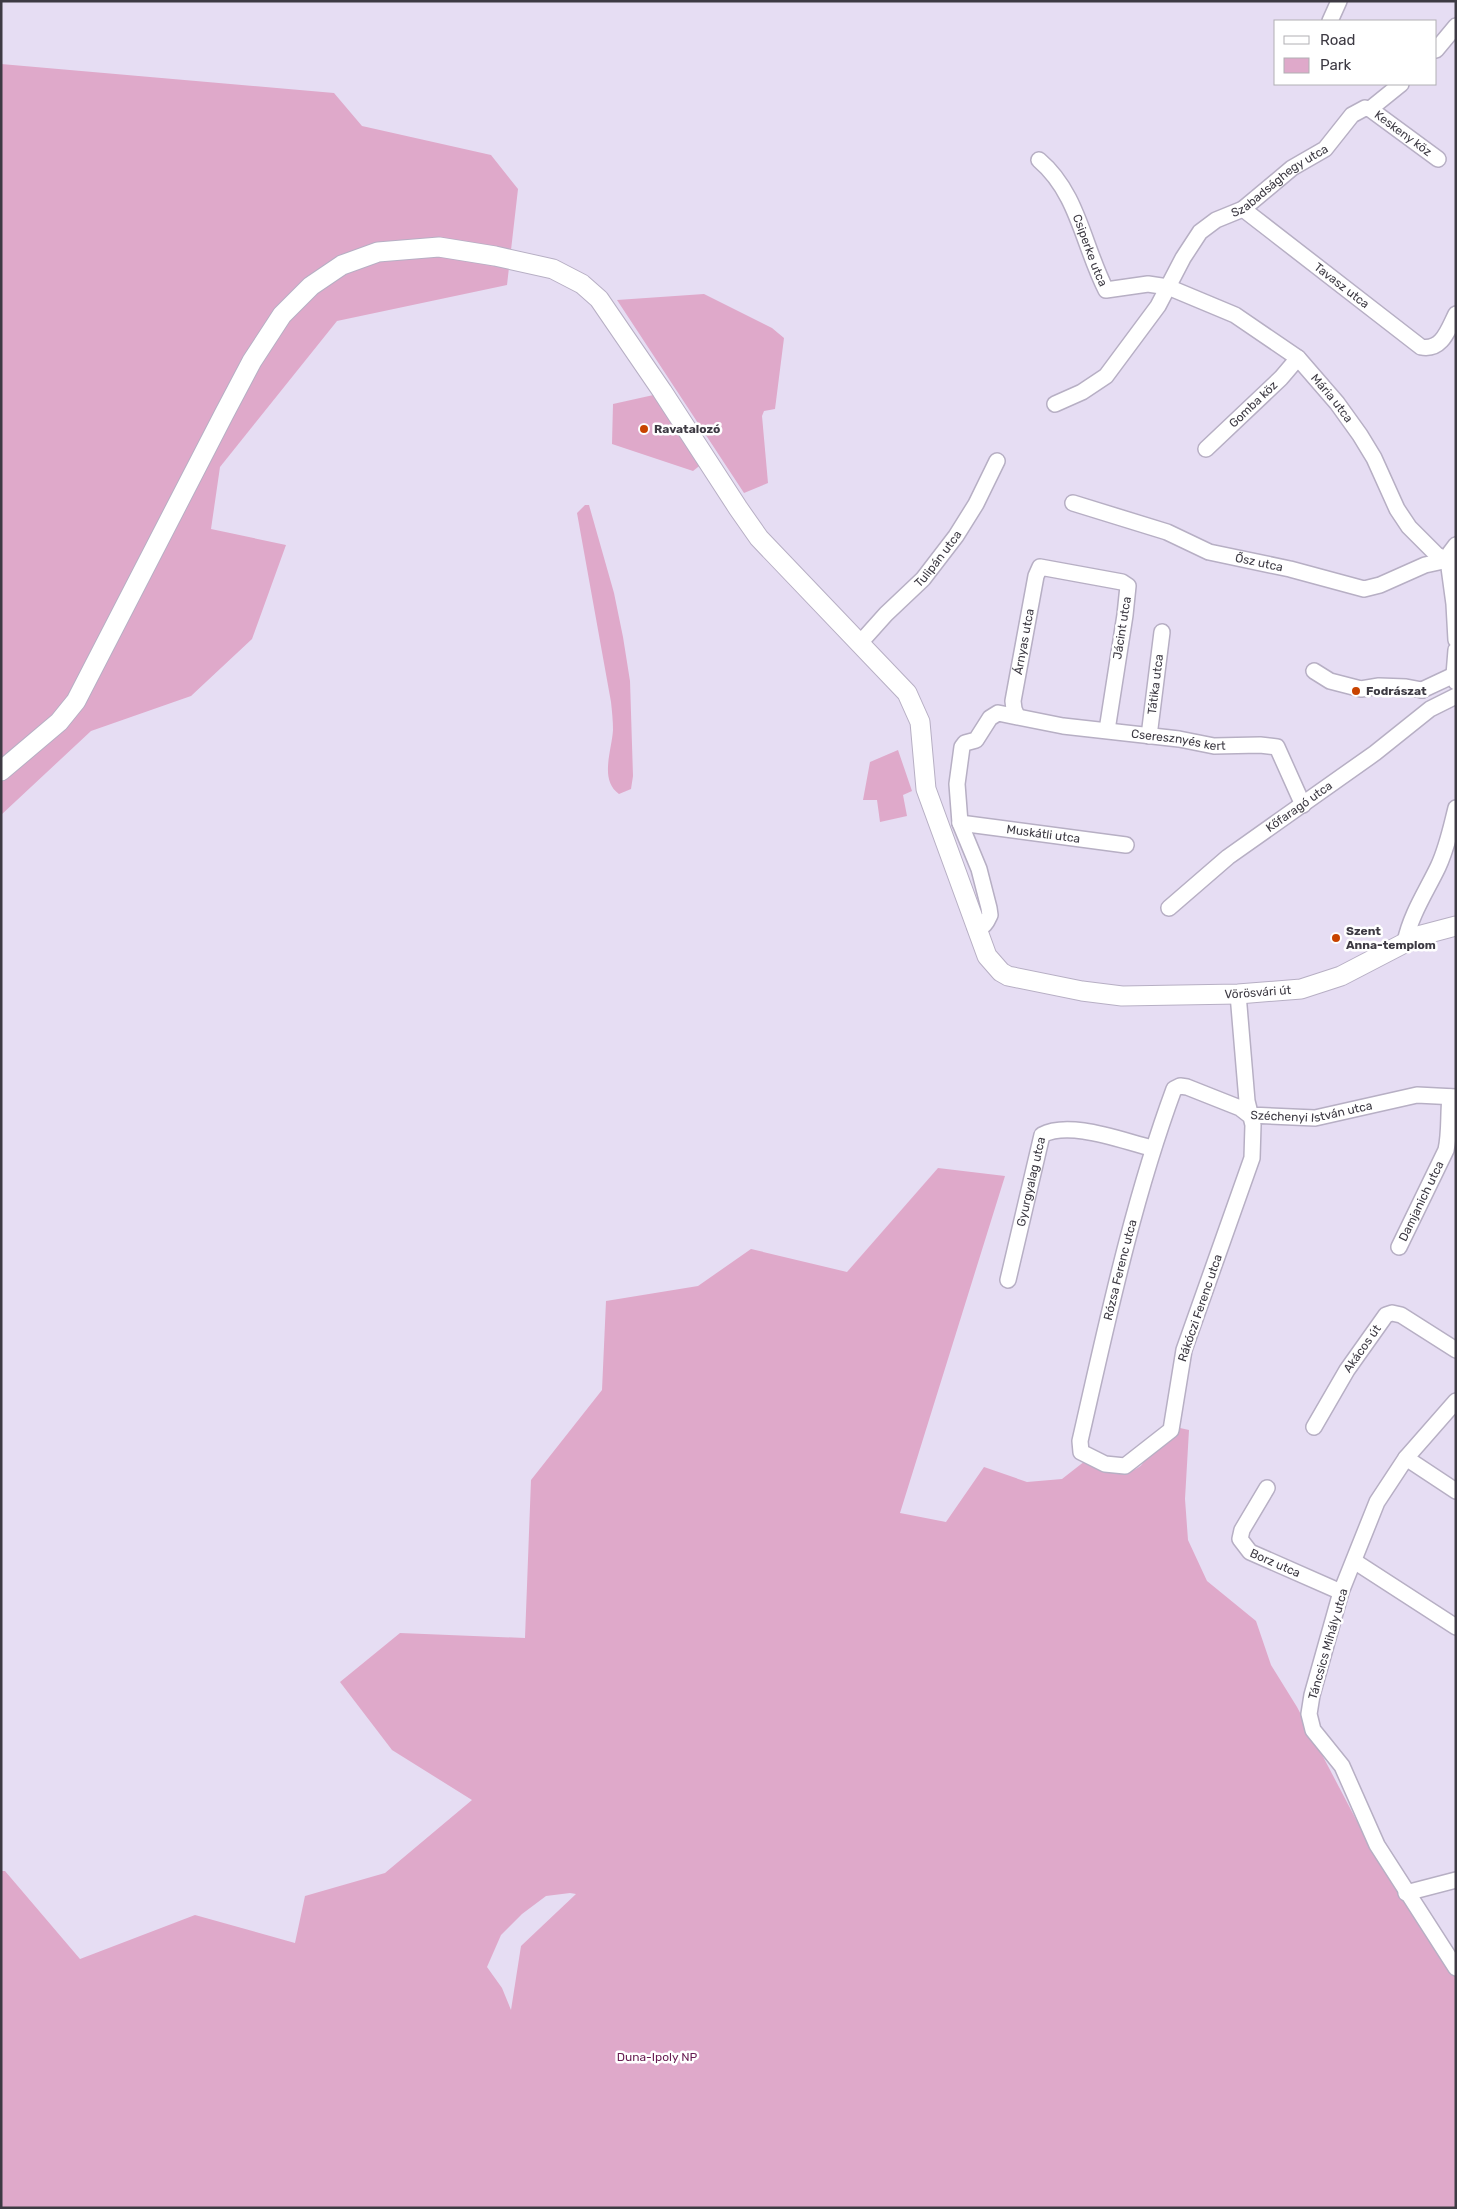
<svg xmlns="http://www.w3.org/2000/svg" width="1457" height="2209" font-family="Rubik,sans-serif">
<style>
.green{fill:#dfa9ca;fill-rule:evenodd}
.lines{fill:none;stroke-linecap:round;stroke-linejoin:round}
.minor-casing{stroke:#b7afc4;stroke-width:18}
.major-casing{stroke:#b7afc4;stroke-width:21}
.minor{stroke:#fff;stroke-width:15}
.major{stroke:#fff;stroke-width:19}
.poi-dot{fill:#c84300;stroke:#fff;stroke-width:2}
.labels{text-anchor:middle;stroke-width:5;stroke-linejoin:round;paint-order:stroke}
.street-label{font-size:12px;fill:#3d3a43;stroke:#fff}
.poi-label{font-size:12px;font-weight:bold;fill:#3d3a43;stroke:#fff;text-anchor:start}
.park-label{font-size:12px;fill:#681d52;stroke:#fff}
</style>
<rect width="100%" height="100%" fill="#e6ddf3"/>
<path class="green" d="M1,64L334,93L362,126L491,155L518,189L507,285L337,321L220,467L211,529L286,545L252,639L191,696L91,731L1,815Z
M704,294L772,328L784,338L775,409L764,411L762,416L768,483L744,493L617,300Z
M658,394L703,463L693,471L612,444L613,404Z
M585,505H589L614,593L623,637L630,681L633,776L631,789L619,794C599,780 612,750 613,730C613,721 612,711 611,702L577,513Z
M898,750L912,791L903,795L907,816L880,822L877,800H863L870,762Z
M938,1168L1005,1176L900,1513L946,1522L984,1467L1027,1482L1062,1479L1085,1461C1102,1469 1121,1480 1139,1467C1144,1464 1146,1456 1151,1453C1164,1443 1171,1444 1180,1428L1189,1430L1185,1499L1188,1540L1207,1581L1256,1621L1271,1665L1297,1707L1371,1848L1456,1974V2208H1V1871H5L80,1959L195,1915L295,1943L305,1896L385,1873L472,1800L392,1750L340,1682L400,1633L525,1638L531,1480L602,1390L606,1301L698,1286L751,1249L847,1272ZM570,1893L576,1894L521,1946L511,2010L502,1988L487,1967L501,1935L522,1914L546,1896Z"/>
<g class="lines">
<g class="minor-casing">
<g id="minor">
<path d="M1330,21L1339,1"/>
<path d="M1436,50L1456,26"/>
<path id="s1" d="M1370,109L1438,159"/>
<path id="s2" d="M1039,160C1078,193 1083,245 1106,290L1148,284L1168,287L1235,315L1298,358L1337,403L1360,435L1374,458L1397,509L1409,527L1437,555L1448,560"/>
<path id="s3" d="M1243,209L1421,347C1442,351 1448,330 1456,314"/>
<path id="s4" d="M1055,404L1082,392L1106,376L1158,306L1183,258L1200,232L1216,220L1243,209L1292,168L1325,149L1352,115L1365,108L1370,109L1401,84"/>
<path id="s5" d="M1206,449L1281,378L1298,358"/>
<path id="s6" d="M1073,503L1167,532L1209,552L1290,569L1364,589L1380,585L1425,565L1448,560"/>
<path d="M1456,545L1450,553L1448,560L1454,604L1456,640"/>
<path id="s7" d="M860,643L886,614L923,579L956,536L976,504L997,461"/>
<path d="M1456,650L1454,675L1456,682"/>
<path d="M1314,671L1330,681L1361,689L1379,686L1406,687L1422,690"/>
<path d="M1422,690L1454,675"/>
<path id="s8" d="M1017,716L1014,709L1013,701L1036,576L1040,567L1122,582L1128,586L1125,615L1107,730"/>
<path id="s9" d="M1149,736L1162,632"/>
<path id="s10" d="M960,823L1126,845"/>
<path id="s11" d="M1169,908L1228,857L1375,753L1430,709L1456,696"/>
<path id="s12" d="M975,927L984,925L987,921L990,915L989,908L979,869L960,823L957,784L962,747L965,743L976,740L990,718L998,713L1063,726L1179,739L1214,746L1260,745L1277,747L1303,805"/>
<path d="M1405,942C1411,914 1426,892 1438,867C1447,848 1451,828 1456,808"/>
<path id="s13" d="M1238,994L1247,1101L1253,1125L1252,1158L1184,1350L1171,1430L1125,1466L1105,1464L1081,1452L1080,1441C1107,1323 1132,1203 1174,1089L1180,1086L1187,1087L1240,1108L1249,1115L1315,1118L1417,1095L1456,1097"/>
<path id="s14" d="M1399,1247L1446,1150C1450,1132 1448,1115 1450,1097"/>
<path id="s15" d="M1008,1280L1042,1135C1070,1120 1122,1141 1152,1148"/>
<path d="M1456,1401L1406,1458L1377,1502L1341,1592L1312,1695L1309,1714L1313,1730L1342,1766L1377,1845L1456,1968"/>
<path id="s16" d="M1314,1427L1347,1370L1386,1315L1392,1313L1401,1315L1456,1350"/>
<path d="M1406,1458L1456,1491"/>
<path id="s17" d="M1267,1488L1242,1530L1240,1539L1250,1552L1341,1592"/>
<path d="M1354,1561L1456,1627"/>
<path d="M1406,1893L1456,1880"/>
</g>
</g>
<g class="major-casing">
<g id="major">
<path id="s18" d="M1,771L59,722L76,701L224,414L252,361L282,315L311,286L342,265L378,252L439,247L495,256L553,269L582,284L599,299L662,391L738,508L759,538L907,693L920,722L926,789L987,956L1001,972L1008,976L1082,991L1122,996L1238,994L1301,989L1341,976L1418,936L1456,926"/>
</g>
</g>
<use href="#minor" class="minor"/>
<use href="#major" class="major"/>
</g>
<g class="poi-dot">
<circle cx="644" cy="429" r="5"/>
<circle cx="1356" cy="691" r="5"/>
<circle cx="1336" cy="938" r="5"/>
</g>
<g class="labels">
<g class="street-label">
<text dy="4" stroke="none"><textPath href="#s1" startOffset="41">Keskeny köz</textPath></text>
<text dy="4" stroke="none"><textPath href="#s4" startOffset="326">Szabadsághegy utca</textPath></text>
<text dy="4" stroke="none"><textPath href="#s2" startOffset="105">Csiperke utca</textPath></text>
<text dy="4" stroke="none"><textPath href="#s3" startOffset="125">Tavasz utca</textPath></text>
<text dy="4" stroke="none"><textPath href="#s2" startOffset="412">Mária utca</textPath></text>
<text dy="4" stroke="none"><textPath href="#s5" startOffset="65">Gomba köz</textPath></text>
<text dy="4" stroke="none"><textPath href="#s7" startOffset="115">Tulipán utca</textPath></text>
<text dy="4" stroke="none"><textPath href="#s6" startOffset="196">Ősz utca</textPath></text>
<text transform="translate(1122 628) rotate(-81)" y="4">Jácint utca</text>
<text dy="4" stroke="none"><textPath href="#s8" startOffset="76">Árnyas utca</textPath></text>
<text dy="4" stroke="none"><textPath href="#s9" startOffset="52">Tátika utca</textPath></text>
<text dy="4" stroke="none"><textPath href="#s12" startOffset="429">Cseresznyés kert</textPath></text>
<text dy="4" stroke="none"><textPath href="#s11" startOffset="165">Kőfaragó utca</textPath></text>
<text dy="4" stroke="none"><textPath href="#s10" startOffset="84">Muskátli utca</textPath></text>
<text dy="4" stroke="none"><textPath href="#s18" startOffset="1950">Vörösvári út</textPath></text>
<text dy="4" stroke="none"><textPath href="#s13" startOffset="1076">Széchenyi István utca</textPath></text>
<text dy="4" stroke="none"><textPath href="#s15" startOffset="101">Gyurgyalag utca</textPath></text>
<text dy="4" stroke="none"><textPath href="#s14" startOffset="51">Damjanich utca</textPath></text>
<text dy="4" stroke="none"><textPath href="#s13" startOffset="742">Rózsa Ferenc utca</textPath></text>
<text transform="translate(1200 1308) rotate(-71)" y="4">Rákóczi Ferenc utca</text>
<text dy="4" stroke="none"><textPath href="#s16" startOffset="92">Akácos út</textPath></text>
<text dy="4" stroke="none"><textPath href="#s17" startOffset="102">Borz utca</textPath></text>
<text transform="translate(1328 1644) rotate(-74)" y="4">Táncsics Mihály utca</text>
</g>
<g class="poi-label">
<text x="654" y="433">Ravatalozó</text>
<text x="1366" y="695">Fodrászat</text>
<text x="1346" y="935">Szent<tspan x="1346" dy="14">Anna-templom</tspan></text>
</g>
<g class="park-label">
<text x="657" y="2061">Duna-Ipoly NP</text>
</g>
</g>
<rect width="1457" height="2209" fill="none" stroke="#3d3a43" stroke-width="5"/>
<rect x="1274" y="20" width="162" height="65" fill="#ffffff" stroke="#b1b0b4"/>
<rect x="1284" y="36" width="25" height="8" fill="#ffffff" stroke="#b1b0b4"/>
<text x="1320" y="45" font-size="15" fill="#3d3a43">Road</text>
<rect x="1284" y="58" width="25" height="15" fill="#dfa9ca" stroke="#b1b0b4"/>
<text x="1320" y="70" font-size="15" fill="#3d3a43">Park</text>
</svg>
